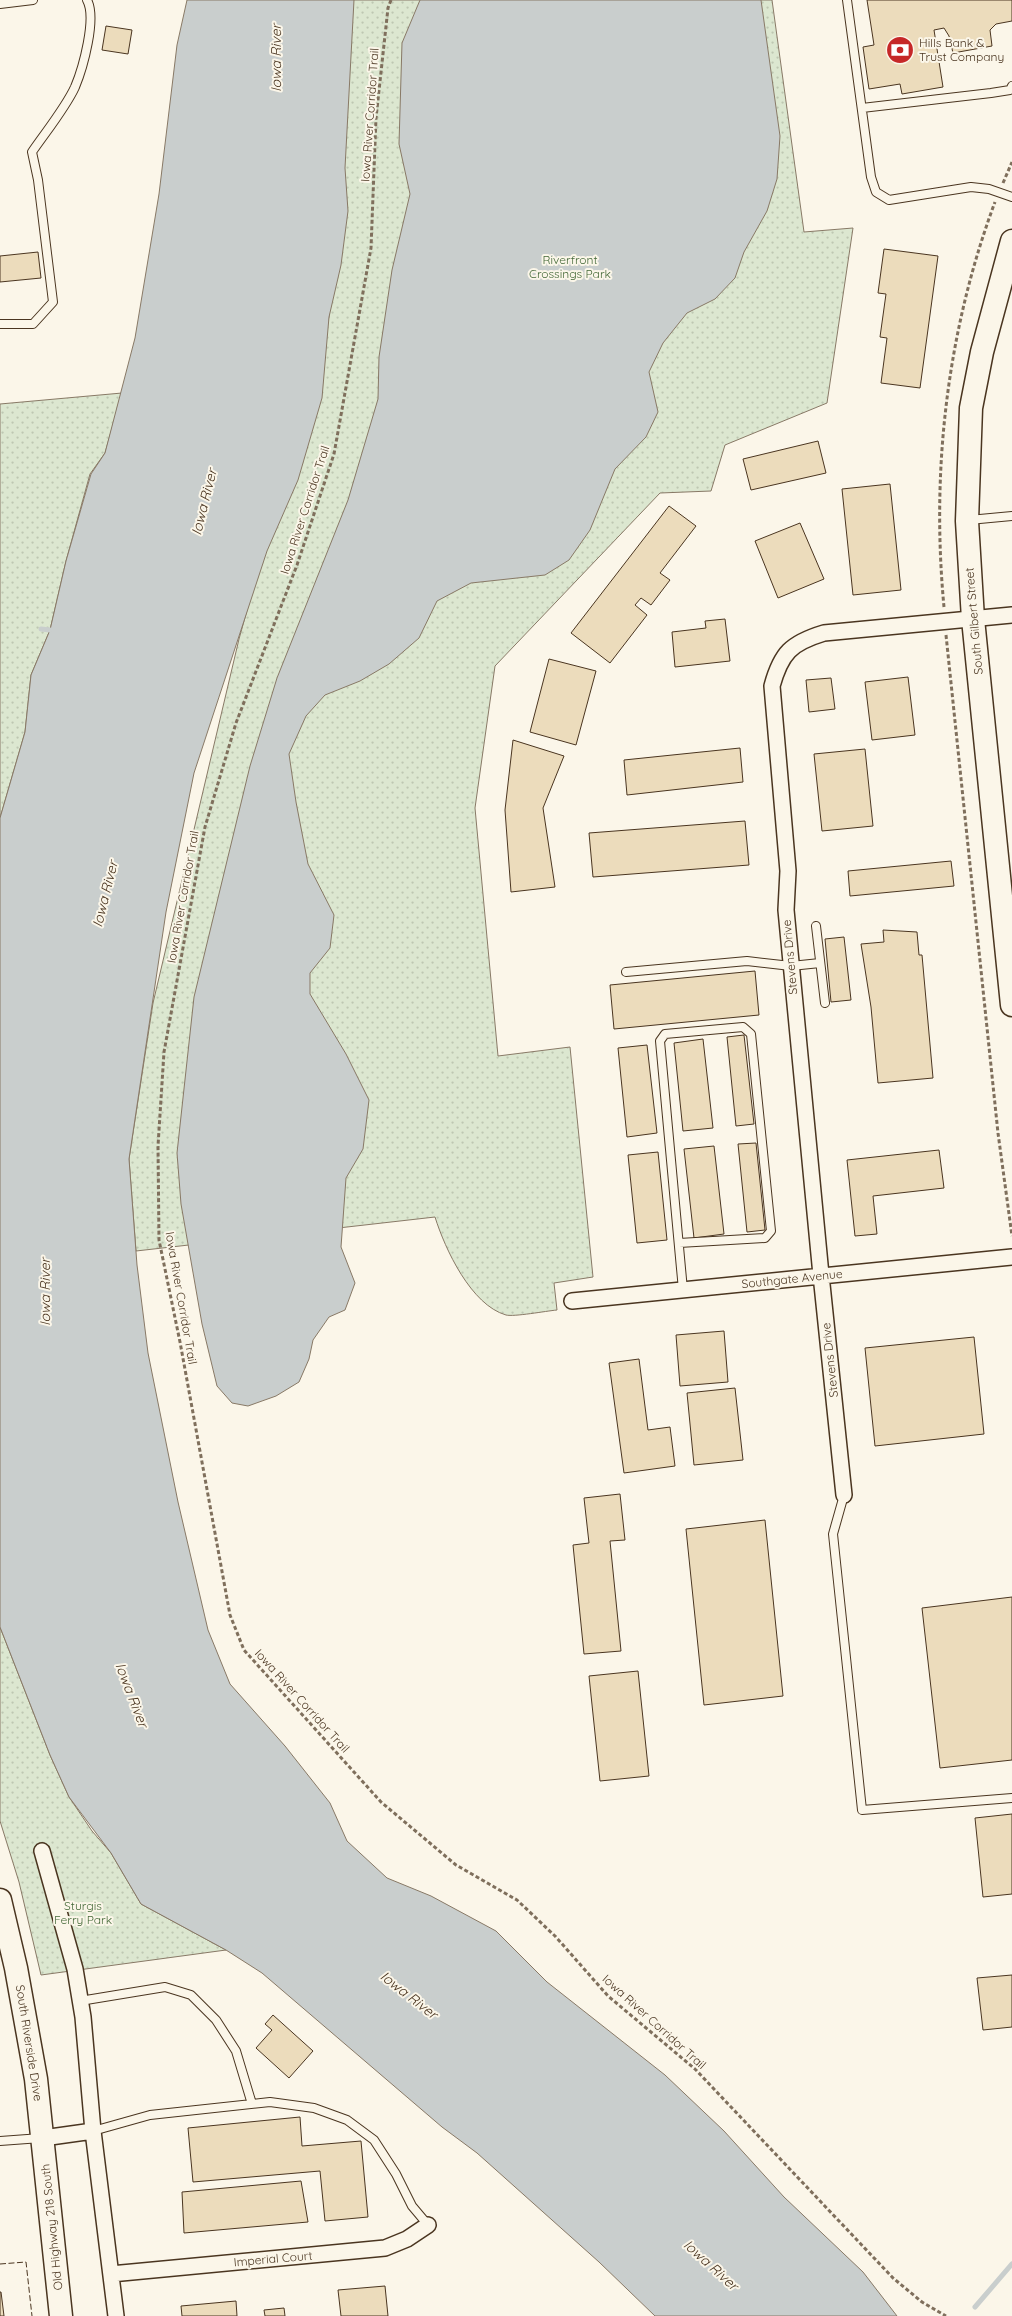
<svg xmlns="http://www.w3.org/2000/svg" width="1012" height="2316" font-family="Quicksand,sans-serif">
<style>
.grass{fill:url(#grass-dots);stroke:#887966}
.water{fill:#c9cecd;stroke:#887966}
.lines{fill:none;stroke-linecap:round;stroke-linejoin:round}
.stream{stroke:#c9cecd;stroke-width:5}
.building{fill:#ecdcbc;stroke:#4a3520}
.lane-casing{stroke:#4a3520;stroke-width:10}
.street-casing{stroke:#4a3520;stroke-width:18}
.secondary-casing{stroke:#4a3520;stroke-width:25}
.path{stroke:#7f6f5c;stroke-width:3;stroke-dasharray:4 2.5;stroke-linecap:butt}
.lane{stroke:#fbf6e9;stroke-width:8}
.street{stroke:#fbf6e9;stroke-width:15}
.secondary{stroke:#fbf6e9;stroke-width:22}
.fence{stroke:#4a3520;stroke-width:1;stroke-dasharray:6 2.5;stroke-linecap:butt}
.labels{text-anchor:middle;stroke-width:4;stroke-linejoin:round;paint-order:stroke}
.poi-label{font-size:12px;fill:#4a3520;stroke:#fbf6e9;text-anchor:start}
.street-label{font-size:12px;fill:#4a3520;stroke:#fbf6e9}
.park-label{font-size:12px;fill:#436837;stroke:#fbf6e9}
.water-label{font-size:14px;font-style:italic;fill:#4a3520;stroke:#fbf6e9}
</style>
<defs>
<pattern id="grass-dots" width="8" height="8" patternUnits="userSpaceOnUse" patternTransform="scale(1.25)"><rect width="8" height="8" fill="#dce7d0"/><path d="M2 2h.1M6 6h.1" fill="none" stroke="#bec7b2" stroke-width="1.8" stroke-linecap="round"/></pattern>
</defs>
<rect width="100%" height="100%" fill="#fbf6e9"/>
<path class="grass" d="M353,0H772L804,232L853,228L827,403L725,445L711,491L660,493L495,666L475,808L498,1056L570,1047L593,1277L554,1283L557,1310C546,1311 514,1317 506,1315C471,1305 445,1249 435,1217L136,1251L129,1159L153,1003L239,639L329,317Z
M122,393L105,453L90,474L66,561L50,630L31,675L25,732L0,818V404Z
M0,1627L50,1755L69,1797L92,1831L111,1853L141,1904L226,1950L41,1975L19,1882L0,1821Z"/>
<path class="water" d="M187,0H354L345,168L348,211L341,265L329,317L322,398L298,480L267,551L194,773L166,912L129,1159L137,1265L148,1353L178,1502L208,1630L230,1684L285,1746L330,1803L347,1841L387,1878L431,1896L496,1931L547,1982L665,2075L724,2131L784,2197L863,2272L897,2316H655L599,2262L477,2153L442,2127L262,1973L226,1950L141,1904L111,1853L69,1797L50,1755L0,1627V818L25,732L31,675L50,630L66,561L91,474L105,453L135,338L159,194L177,45Z
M420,0H761L780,136L777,179L767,211L744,252L735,278L715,299L687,313L663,343L649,372L658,412L646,437L615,469L590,530L569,560L545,575L471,583L437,601L419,638L389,664L360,681L325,695L306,716L289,754L296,802L308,864L334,915L330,948L310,973V994L346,1054L369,1100L363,1149L346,1178L341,1247L355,1283L345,1310L329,1317L313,1340L309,1359L299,1382L276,1396L248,1406L232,1403L217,1386L202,1324L181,1204L177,1153L194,997L250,766L277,678L348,500L378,399L379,357L392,270L410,194L399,144L402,43Z"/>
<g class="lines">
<path class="stream" d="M41,629L50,630
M975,2307L1012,2264"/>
</g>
<path class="building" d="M867,0H1012V21L996,24L990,30L992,46L953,53L949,36L944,28L934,30L943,87L902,94L900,84L869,89L863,47L874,45Z
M106,26L132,30L128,54L102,50Z
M884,249L938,256L920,388L881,383L887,338L880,337L886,294L878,293Z
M38,252L41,278L0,282V256Z
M818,441L826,473L751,490L743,459Z
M890,484L901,590L853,595L842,489Z
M669,506L696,526L660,573L670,580L651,605L641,598L635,605L647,615L610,663L571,633Z
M800,523L824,579L778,598L755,541Z
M725,619L730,661L675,667L672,632L706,628L705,621Z
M549,659L596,671L576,745L530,732Z
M908,677L915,735L872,740L865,682Z
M831,678L835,709L809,712L806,680Z
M513,740L564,756L543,808L555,887L511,892L505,810Z
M740,748L743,782L627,795L624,760Z
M865,749L873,826L822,831L814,754Z
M745,821L749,865L593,877L589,833Z
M951,861L954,886L850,896L848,871Z
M883,930L917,932L919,955H922L933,1078L878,1083L871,1007L861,944L884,942Z
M844,937L851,1000L831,1002L825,939Z
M755,971L759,1015L614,1029L610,985Z
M744,1035L754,1124L736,1126L727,1037Z
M703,1039L713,1128L683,1131L674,1043Z
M647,1045L657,1133L627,1137L618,1048Z
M756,1143L765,1230L747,1232L738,1144Z
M714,1146L724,1234L694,1238L684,1149Z
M939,1150L944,1188L873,1196L877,1234L855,1236L847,1160Z
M658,1152L667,1240L637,1243L628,1155Z
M724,1331L728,1382L680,1386L676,1335Z
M974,1337L984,1434L875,1446L865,1348Z
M639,1359L648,1430L670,1427L675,1466L624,1473L609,1363Z
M735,1388L743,1460L694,1465L687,1393Z
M620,1494L625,1540L610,1541L621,1651L584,1654L573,1545L589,1543L584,1498Z
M765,1520L783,1696L704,1705L686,1529Z
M1012,1597V1760L940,1768L922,1608Z
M638,1671L649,1776L600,1781L589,1676Z
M1012,1814V1894L983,1897L975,1818Z
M1012,1975V2027L983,2030L977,1978Z
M273,2015L313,2051L289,2078L256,2048L272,2030L265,2024Z
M300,2117L302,2146L361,2141L368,2217L325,2221L320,2171L193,2182L188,2128Z
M301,2181L308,2222L184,2233L182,2192Z
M385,2286L388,2316H341L338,2290Z
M0,2292H1L4,2316H0Z
M236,2301L237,2316H182L181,2306Z
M284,2308L285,2316H265L264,2310Z"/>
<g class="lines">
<g class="lane-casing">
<path id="lane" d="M847,0L871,177L876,192L889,200L971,187L989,189L1012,197
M0,4L33,0
M862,108L991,93L1010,90L1012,86
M0,324H33L53,302L38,180L32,152C45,133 66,107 75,87C83,68 97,18 87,0
M969,520L1012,516
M816,926L825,1003
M626,972L747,961L791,966L820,963
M679,1243L765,1238L771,1231L751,1034L743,1027L665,1034L660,1041L683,1290
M844,1495L833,1534L862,1810L1012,1798
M80,2001L165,1987L191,1995L216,2020L236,2051L252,2104
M93,2131L150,2115L270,2102L314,2108L347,2120L374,2140L396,2174L412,2206L428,2225
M0,2141L41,2138"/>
</g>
<g class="street-casing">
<path id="street" d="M572,1301L1012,1257
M844,1495L821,1275L786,910L788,871L772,686C781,653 791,643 824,633L1012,615
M42,1851L75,1969L83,2017L93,2131L116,2316
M43,2138L93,2131
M111,2274L385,2248L407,2239L428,2225"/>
</g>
<g class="secondary-casing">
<path id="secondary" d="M1012,241L982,352L971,408L967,521L973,619L1012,1005
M0,1900L16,1968L36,2079L61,2316"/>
</g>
<path class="path" d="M391,0L388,8L376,118L371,248L334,454L297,565L236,723L205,827L164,1052L158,1146L159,1240L180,1342L230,1615L244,1650L381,1802L456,1865L517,1900L555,1936L608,1996L695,2069L893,2278L922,2302L946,2316
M1003,183L1012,162
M944,607C931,470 947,331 995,202
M946,635L998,1133L1012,1236"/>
<use href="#lane" class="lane"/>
<use href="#street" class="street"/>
<use href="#secondary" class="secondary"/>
<path class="fence" d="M0,2264L26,2262L32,2316"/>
</g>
<defs>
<g id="bank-disc" transform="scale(1.4375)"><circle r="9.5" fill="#c62828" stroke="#fbf6e9"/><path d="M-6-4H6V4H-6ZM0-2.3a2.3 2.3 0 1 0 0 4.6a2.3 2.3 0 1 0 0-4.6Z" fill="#fff"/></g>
</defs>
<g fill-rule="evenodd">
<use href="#bank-disc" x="900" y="50"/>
</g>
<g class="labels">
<g class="poi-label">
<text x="919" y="47">Hills Bank &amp;<tspan x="919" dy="14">Trust Company</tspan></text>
</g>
<g class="street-label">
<text transform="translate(370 115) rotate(-86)" y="4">Iowa River Corridor Trail</text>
<text transform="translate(305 510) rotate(-72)" y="4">Iowa River Corridor Trail</text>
<text transform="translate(974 621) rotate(-95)" y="4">South Gilbert Street</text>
<text transform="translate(183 897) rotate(-80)" y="4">Iowa River Corridor Trail</text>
<text transform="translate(790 957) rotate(-95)" y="4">Stevens Drive</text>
<text transform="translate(792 1279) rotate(-6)" y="4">Southgate Avenue</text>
<text transform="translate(181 1298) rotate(80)" y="4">Iowa River Corridor Trail</text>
<text transform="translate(830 1360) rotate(-96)" y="4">Stevens Drive</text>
<text transform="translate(302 1701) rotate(48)" y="4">Iowa River Corridor Trail</text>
<text transform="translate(654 2022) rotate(42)" y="4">Iowa River Corridor Trail</text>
<text transform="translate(29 2043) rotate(81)" y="4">South Riverside Drive</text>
<text transform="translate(52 2227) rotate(-96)" y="4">Old Highway 218 South</text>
<text transform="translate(273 2259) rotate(-5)" y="4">Imperial Court</text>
</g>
<g class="park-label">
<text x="570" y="264">Riverfront<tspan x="570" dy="14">Crossings Park</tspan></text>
<text x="83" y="1910">Sturgis<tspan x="83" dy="14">Ferry Park</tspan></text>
</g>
<g class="water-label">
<text transform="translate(276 58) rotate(-90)" y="5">Iowa River</text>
<text transform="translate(204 502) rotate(-76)" y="5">Iowa River</text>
<text transform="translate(105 894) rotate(-76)" y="5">Iowa River</text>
<text transform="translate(45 1292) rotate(-90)" y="5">Iowa River</text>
<text transform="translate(132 1695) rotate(69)" y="5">Iowa River</text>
<text transform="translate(409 1995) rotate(38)" y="5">Iowa River</text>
<text transform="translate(711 2265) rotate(42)" y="5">Iowa River</text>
</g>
</g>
</svg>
